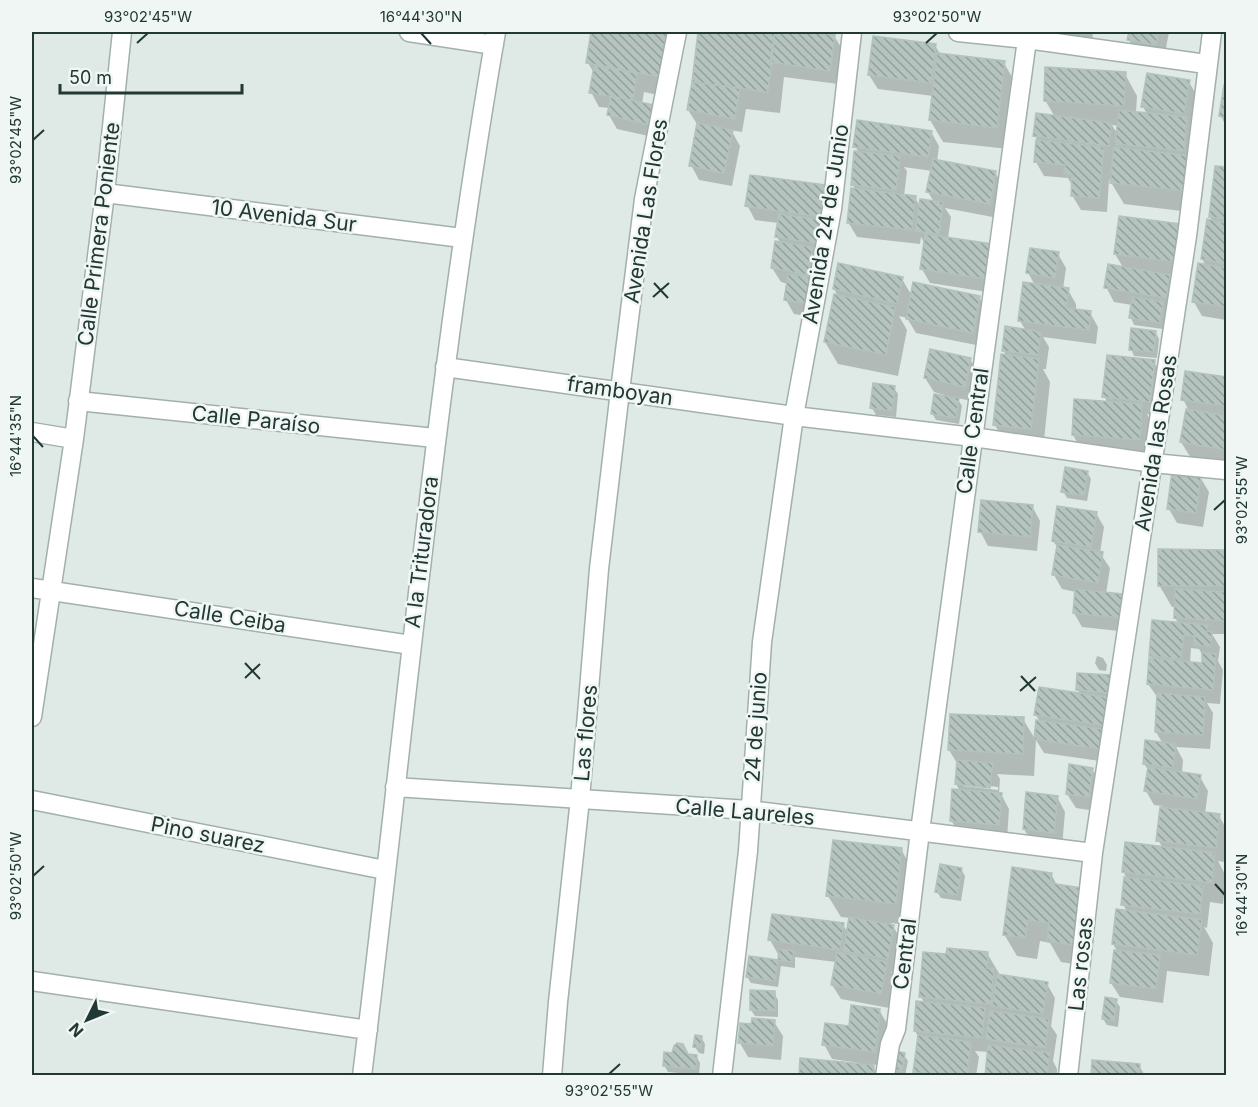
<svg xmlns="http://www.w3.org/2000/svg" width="1258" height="1107" font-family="Inter,sans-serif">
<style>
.shadow{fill:#0003;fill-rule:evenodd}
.building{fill:url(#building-back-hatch);stroke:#b2c2bd;stroke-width:1.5}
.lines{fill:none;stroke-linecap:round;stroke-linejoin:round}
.minor-casing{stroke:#a2b0ac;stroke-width:21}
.minor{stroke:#fff;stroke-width:18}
.ticks{fill:none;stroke:#213834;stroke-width:2}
.labels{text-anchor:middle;stroke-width:5;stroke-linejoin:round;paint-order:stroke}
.street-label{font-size:21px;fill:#213834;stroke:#eff6f3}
.neatline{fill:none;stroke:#213834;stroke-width:2}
.ticks-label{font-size:15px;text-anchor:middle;fill:#213834}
</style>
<defs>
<pattern id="building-back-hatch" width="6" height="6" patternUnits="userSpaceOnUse" patternTransform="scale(1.5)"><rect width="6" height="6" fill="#b5c4bf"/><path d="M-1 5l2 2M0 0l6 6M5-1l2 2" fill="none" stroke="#93a09c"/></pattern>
</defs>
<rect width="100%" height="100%" fill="#dfe9e5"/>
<path class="shadow" d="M593,32H678L672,98L644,92L642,104L662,139L617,129L609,115L610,108L599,107L591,92L594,73L588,63Z
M699,32H802L834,36L843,50L838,84L784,77L780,113L746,109L742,132L731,130L740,146L732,186L699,180L691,165L697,124L688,110Z
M1056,32H1093L1091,50L1065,46Z
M1130,32H1169L1164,59L1137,54L1129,40Z
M935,46L941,55L1004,63L1016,84L1009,149L943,142L930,120L933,96L878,89L869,75Z
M1125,74L1137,96L1136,113L1147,114L1143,107L1189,82L1197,96L1198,213L1124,204L1109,179L1107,212L1081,210L1072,195L1073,187L1068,178L1044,176L1036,162L1038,141L1035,136L1055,117L1045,100ZM1112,125L1119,126L1118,135Z
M1225,87H1226V126L1221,116Z
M931,132L939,146L937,162L995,172L1003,187L998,218L945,208L951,217L948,238L991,245L994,293L930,283L922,269L925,244L921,237L920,244L857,237L848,222L856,190L852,184L859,153L855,146ZM904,167L932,171L928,192L934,202L920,207L915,197L904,196L907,171Z
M1216,168L1226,169V320L1202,316L1194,302L1206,266L1202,259L1213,222L1210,217Z
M824,187L832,201L820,318L794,314L786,300L788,284L781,282L772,268L781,244L777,237L779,223L755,220L747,205Z
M1187,240L1182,276L1168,274L1177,291L1174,312L1166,311L1163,329L1134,325L1131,318L1132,305L1114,302L1106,287L1124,269L1115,254Z
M1058,254L1066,268L1063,289L1068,290L1076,304V311L1090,313L1098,327L1096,344L1043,337L1049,347L1046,369H1043L1050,382L1043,450L1007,447L995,425L1007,357L1003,350L1026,331L1020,321L1035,285L1028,273Z
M902,279L912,296L979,297L987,311L981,346L916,333L907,318L899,316L907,330L898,376L838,364L825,342L838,296L834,289Z
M1156,333L1159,339L1157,358L1134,356L1131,349Z
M970,359L978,374L972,401L957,398L962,406L959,424L936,420L932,413L948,396L934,392L925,378Z
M1154,362L1162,376L1158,416L1147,414L1150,420L1148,454L1081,449L1073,435L1108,403L1104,396Z
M1187,373L1226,379V469L1194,463L1181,442L1189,411L1183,399Z
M894,388L898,394L896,417L876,415L872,408Z
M1087,472L1091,479L1087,501L1067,498L1063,491Z
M1200,477L1209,492L1203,527L1177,523L1169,509Z
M1032,506L1040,521L1037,551L988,546L980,531Z
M1096,513L1104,527L1100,553L1110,568L1106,594L1121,596L1130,610L1128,632L1082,627L1074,613L1076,592L1062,589L1054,575L1058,548L1053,541Z
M1159,551H1226V634H1212L1220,647L1218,661L1223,670L1220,704L1207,703L1213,713L1210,749L1176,747L1183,760L1182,774L1200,777L1208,791L1205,814L1219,816L1226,828L1224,862L1218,861L1226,876L1223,904L1210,902L1207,928L1204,927L1213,943L1209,976L1167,971L1163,1003L1120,997L1111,983L1118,952L1113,944L1127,912L1123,904L1127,879L1123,871L1163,848L1158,840L1162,806L1154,805L1146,791L1149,771L1144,764L1163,744L1156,732L1158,698L1148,684L1153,660L1150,655L1179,624L1175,618L1176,607H1172L1159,585ZM1191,648L1199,649L1204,658L1203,664L1190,663Z
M1097,656L1103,658L1107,665L1106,671L1099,670L1095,663Z
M1110,677L1113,683L1107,762L1044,753L1036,740L1034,776L997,774L1000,779L999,794H1001L1009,809L1007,839L960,835L951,820L960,791L956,784L958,765L949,750L1023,719L1035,739L1038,722H1040L1036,715L1080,694L1078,690ZM963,783L998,787V790L963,786Z
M1092,769L1100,783L1096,811L1076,808L1067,794Z
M1057,797L1065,812L1062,847L1032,843L1024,829Z
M901,849L913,871L907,925L891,923L902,941L896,973L891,972L895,977L889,1008L841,999L832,985L836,962L795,957V968L781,966L778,987L751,983L747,977L750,957L779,961L780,955L778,954L770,940L843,925L848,933L850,918L841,917L828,896Z
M961,869L965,876L961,901L941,898L937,892Z
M1051,874L1057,885L1085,966L1061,962L1050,943L1040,941L1037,959L1017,956L1004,934Z
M987,953L1000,975L1047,984L1055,998L1051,1026L1057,1035L1053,1061L1057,1069V1076H986L989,1052L975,1051L979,1057L976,1076H917L915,1071L919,1038L915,1031L925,1004L921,997L948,956Z
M774,993L778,1000V1017L755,1016L751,1010Z
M1116,1001L1120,1007L1118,1027L1107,1025L1103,1019Z
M879,1010L888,1025L882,1066L872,1064L878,1076H800L859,1065L860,1063L832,1059L824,1044Z
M774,1022L783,1036L781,1060L748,1057L740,1043L753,1025Z
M701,1037L705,1044L704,1054L699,1053L695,1047Z
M904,1055L908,1061L905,1076H898L894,1069Z
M688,1056H696L700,1063L699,1075L668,1072L664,1065Z
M1139,1065L1145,1076H1092Z"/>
<path class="building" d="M591,32H669L661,77L586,63Z
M698,32H775L768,92L692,82Z
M775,32H812L835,35L830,71L770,62Z
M1129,32H1159L1156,45L1127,40Z
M873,36L936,44L931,83L868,75Z
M937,53L1005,61L997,128L929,120Z
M594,66L637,73L633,100L589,93Z
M1045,67L1126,72L1124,106L1044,101Z
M1147,73L1190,80L1184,114L1141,107Z
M692,82L740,88L735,119L687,110Z
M1224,85H1226V118L1219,116Z
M611,96L659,106L655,126L607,115Z
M1119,110L1187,117L1184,151L1115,144Z
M1036,113L1112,123L1109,146L1033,136Z
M857,120L932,131L928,157L853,147Z
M697,123L733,130L724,173L689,166Z
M1036,140L1104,147L1099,198L1071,196L1072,175L1064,174L1065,165L1034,162Z
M1114,147L1190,156L1186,191L1110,183Z
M854,151L900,156L896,190L851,185Z
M933,159L996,171L990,204L926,192Z
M1215,166L1226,167V219L1209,217Z
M750,175L825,185L821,217L745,206Z
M851,188L916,196L912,230L847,223Z
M920,199L943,202L939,234L915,231Z
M779,214L822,220L819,244L775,237Z
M1119,216L1180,224L1175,262L1114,254Z
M1207,219L1226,223V264L1201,259Z
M925,234L992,244L987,279L920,269Z
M775,241L813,247L808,275L771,268Z
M1030,248L1059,252L1055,278L1026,273Z
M838,263L903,277L897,304L833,289Z
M1198,263L1226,268V307L1192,302Z
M1108,264L1170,275L1166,298L1104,288Z
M788,274L816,278L812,304L784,300Z
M913,282L980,296L973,333L906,319Z
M1023,282L1069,288L1066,308L1091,311L1089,330L1018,321Z
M834,294L895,307L886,355L824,342Z
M1132,297L1163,302L1160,323L1129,318Z
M1005,326L1041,332L1038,355L1002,351Z
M1131,328L1156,331L1154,352L1129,350Z
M930,349L971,358L965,387L924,378Z
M1001,354L1039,359L1031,429L993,425Z
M1107,355L1155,360L1150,402L1102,397Z
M1185,371L1226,377V406L1181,400Z
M873,383L895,386L892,411L870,408Z
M934,394L959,398L956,418L931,414Z
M1074,399L1142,404L1140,440L1072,435Z
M1186,409L1226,416V450L1180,442Z
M1065,467L1088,471L1084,495L1061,492Z
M1172,472L1201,476L1196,513L1167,509Z
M981,500L1033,505L1030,537L978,532Z
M1057,506L1097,512L1091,547L1052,541Z
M1057,545L1103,552L1098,583L1052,575Z
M1158,549L1226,550V586H1158Z
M1075,589L1122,594L1120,618L1073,613Z
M1175,589L1226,592V621L1174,618Z
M1152,620L1208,625L1207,631L1212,632L1211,647L1194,645L1195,636L1184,635L1181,659L1149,656Z
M1202,652L1216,654L1213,690L1147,684L1149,658L1202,663Z
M1077,673L1110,675L1109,693L1076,690Z
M1039,687L1112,698L1107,726L1034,715Z
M1157,693L1205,697L1203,735L1155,732Z
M950,714L1024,717L1023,754L948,750Z
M1036,720L1102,729L1100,749L1034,739Z
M1145,740L1176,744L1173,768L1143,764Z
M957,760L993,763L990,788L955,784Z
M1069,764L1093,768L1089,797L1066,794Z
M1148,767L1201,775L1197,799L1144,791Z
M952,789L1002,793L999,825L950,821Z
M1026,792L1058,796L1054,833L1023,829Z
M1160,807L1220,814L1216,848L1156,841Z
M833,840L902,848L896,904L826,896Z
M1125,842L1215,853L1212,883L1122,872Z
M940,864L962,868L957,895L935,892Z
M1012,867L1052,873L1050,883L1081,888L1074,945L1047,941L1049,923L1028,920L1025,938L1003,935Z
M1124,877L1203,886L1200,914L1121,905Z
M1116,909L1202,920L1197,955L1112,944Z
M772,914L844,923L840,950L768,940Z
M849,917L894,925L888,959L843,951Z
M947,948L988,952L987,968L994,969L991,1004L919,997L923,952L946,954Z
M779,949L794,951L792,962L778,960Z
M1114,950L1160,955L1156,989L1110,983Z
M837,952L887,962L881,994L831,985Z
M749,956L778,960L775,981L746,977Z
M997,974L1048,982L1043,1014L992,1006Z
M750,990L775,991V1011L750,1010Z
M1105,997L1117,999L1114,1021L1102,1019Z
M916,1001L985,1008L982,1038L914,1031Z
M851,1005L880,1009L875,1052L822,1045L825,1023L849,1026Z
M990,1011L1049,1019L1045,1048L986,1039Z
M752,1018L775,1020L773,1046L738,1043L740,1023L751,1024Z
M695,1035L702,1036L701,1048L693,1047Z
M918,1035L971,1042L967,1076H943L913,1072Z
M677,1043L683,1044L688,1054L697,1055L696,1069L663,1066L664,1052L672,1053L674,1046Z
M988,1045L1050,1053L1047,1076H985Z
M896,1051L905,1053L902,1071L893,1069Z
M800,1058L874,1065L873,1076H799Z
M1092,1060L1140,1064L1139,1076H1091Z"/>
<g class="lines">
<g class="minor-casing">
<path id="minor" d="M409,32L494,45
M958,32L1027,39L1206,64
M105,193L462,238
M445,367L794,416L973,437L1153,463L1226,470
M78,401L435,438
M32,432L74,439
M32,588L411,645
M32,717L74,439L105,193L122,32
M395,787L749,810L1093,853
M32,800L385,870
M32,981L368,1030
M362,1076C405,727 436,378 496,32
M552,1076L558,1002L580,799L599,569L620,391L644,199L677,32
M722,1076L748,851L762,642L794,416L832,209L852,32
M885,1076L890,1044L896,1029L920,831L1028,32
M1068,1076L1093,853L1187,236L1212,32"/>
</g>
<use href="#minor" class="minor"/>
</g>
<path class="ticks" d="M421,33L431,44M137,43L148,33M926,43L937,33M33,140L44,130M654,283L668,298M653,297L669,283M33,436L43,447M1214,510L1225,500M245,663L260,679M1021,676L1035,691M245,678L260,664M1020,691L1036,677M33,876L44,866M1215,884L1225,895M609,1074L620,1064"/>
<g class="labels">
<g class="street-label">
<text transform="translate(646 211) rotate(-81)" y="7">Avenida Las Flores</text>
<text transform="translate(284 216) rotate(7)" y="7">10 Avenida Sur</text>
<text transform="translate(826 224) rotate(-81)" y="7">Avenida 24 de Junio</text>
<text transform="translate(99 234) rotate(-83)" y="7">Calle Primera Poniente</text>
<text transform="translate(620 391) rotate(8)" y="7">framboyan</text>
<text transform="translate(256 420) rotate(6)" y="7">Calle Paraíso</text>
<text transform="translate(973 431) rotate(-82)" y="7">Calle Central</text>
<text transform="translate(1156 443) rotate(-81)" y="7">Avenida las Rosas</text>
<text transform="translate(422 552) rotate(-83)" y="7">A la Trituradora</text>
<text transform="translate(230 617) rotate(9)" y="7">Calle Ceiba</text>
<text transform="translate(756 727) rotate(-86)" y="7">24 de junio</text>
<text transform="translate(586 733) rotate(-85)" y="7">Las flores</text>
<text transform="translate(745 812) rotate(5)" y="7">Calle Laureles</text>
<text transform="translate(208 835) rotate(11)" y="7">Pino suarez</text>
<text transform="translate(905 954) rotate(-83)" y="7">Central</text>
<text transform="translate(1081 964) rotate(-84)" y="7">Las rosas</text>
</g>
</g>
<rect width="1258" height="1107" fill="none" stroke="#eff6f3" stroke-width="66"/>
<g transform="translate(87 1020) rotate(227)" stroke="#eff6f3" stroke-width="4.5" paint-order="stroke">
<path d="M0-4.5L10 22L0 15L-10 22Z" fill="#213834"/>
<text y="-9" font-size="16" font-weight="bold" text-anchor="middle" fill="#213834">N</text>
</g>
<path d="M60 84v9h182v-9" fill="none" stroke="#213834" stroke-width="3"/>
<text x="69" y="84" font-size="18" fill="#213834" stroke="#eff6f3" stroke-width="4.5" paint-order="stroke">50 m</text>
<rect x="33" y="33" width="1192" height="1041" class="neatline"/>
<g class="ticks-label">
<text x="148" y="22">93°02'45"W</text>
<text x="421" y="22">16°44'30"N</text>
<text x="937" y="22">93°02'50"W</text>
<text transform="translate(16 140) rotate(-90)" y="5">93°02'45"W</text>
<text transform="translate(16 436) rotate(-90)" y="5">16°44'35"N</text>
<text transform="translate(1242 500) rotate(-90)" y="5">93°02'55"W</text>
<text transform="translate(16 876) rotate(-90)" y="5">93°02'50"W</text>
<text transform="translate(1242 895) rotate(-90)" y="5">16°44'30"N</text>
<text x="609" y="1096">93°02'55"W</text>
</g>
</svg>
